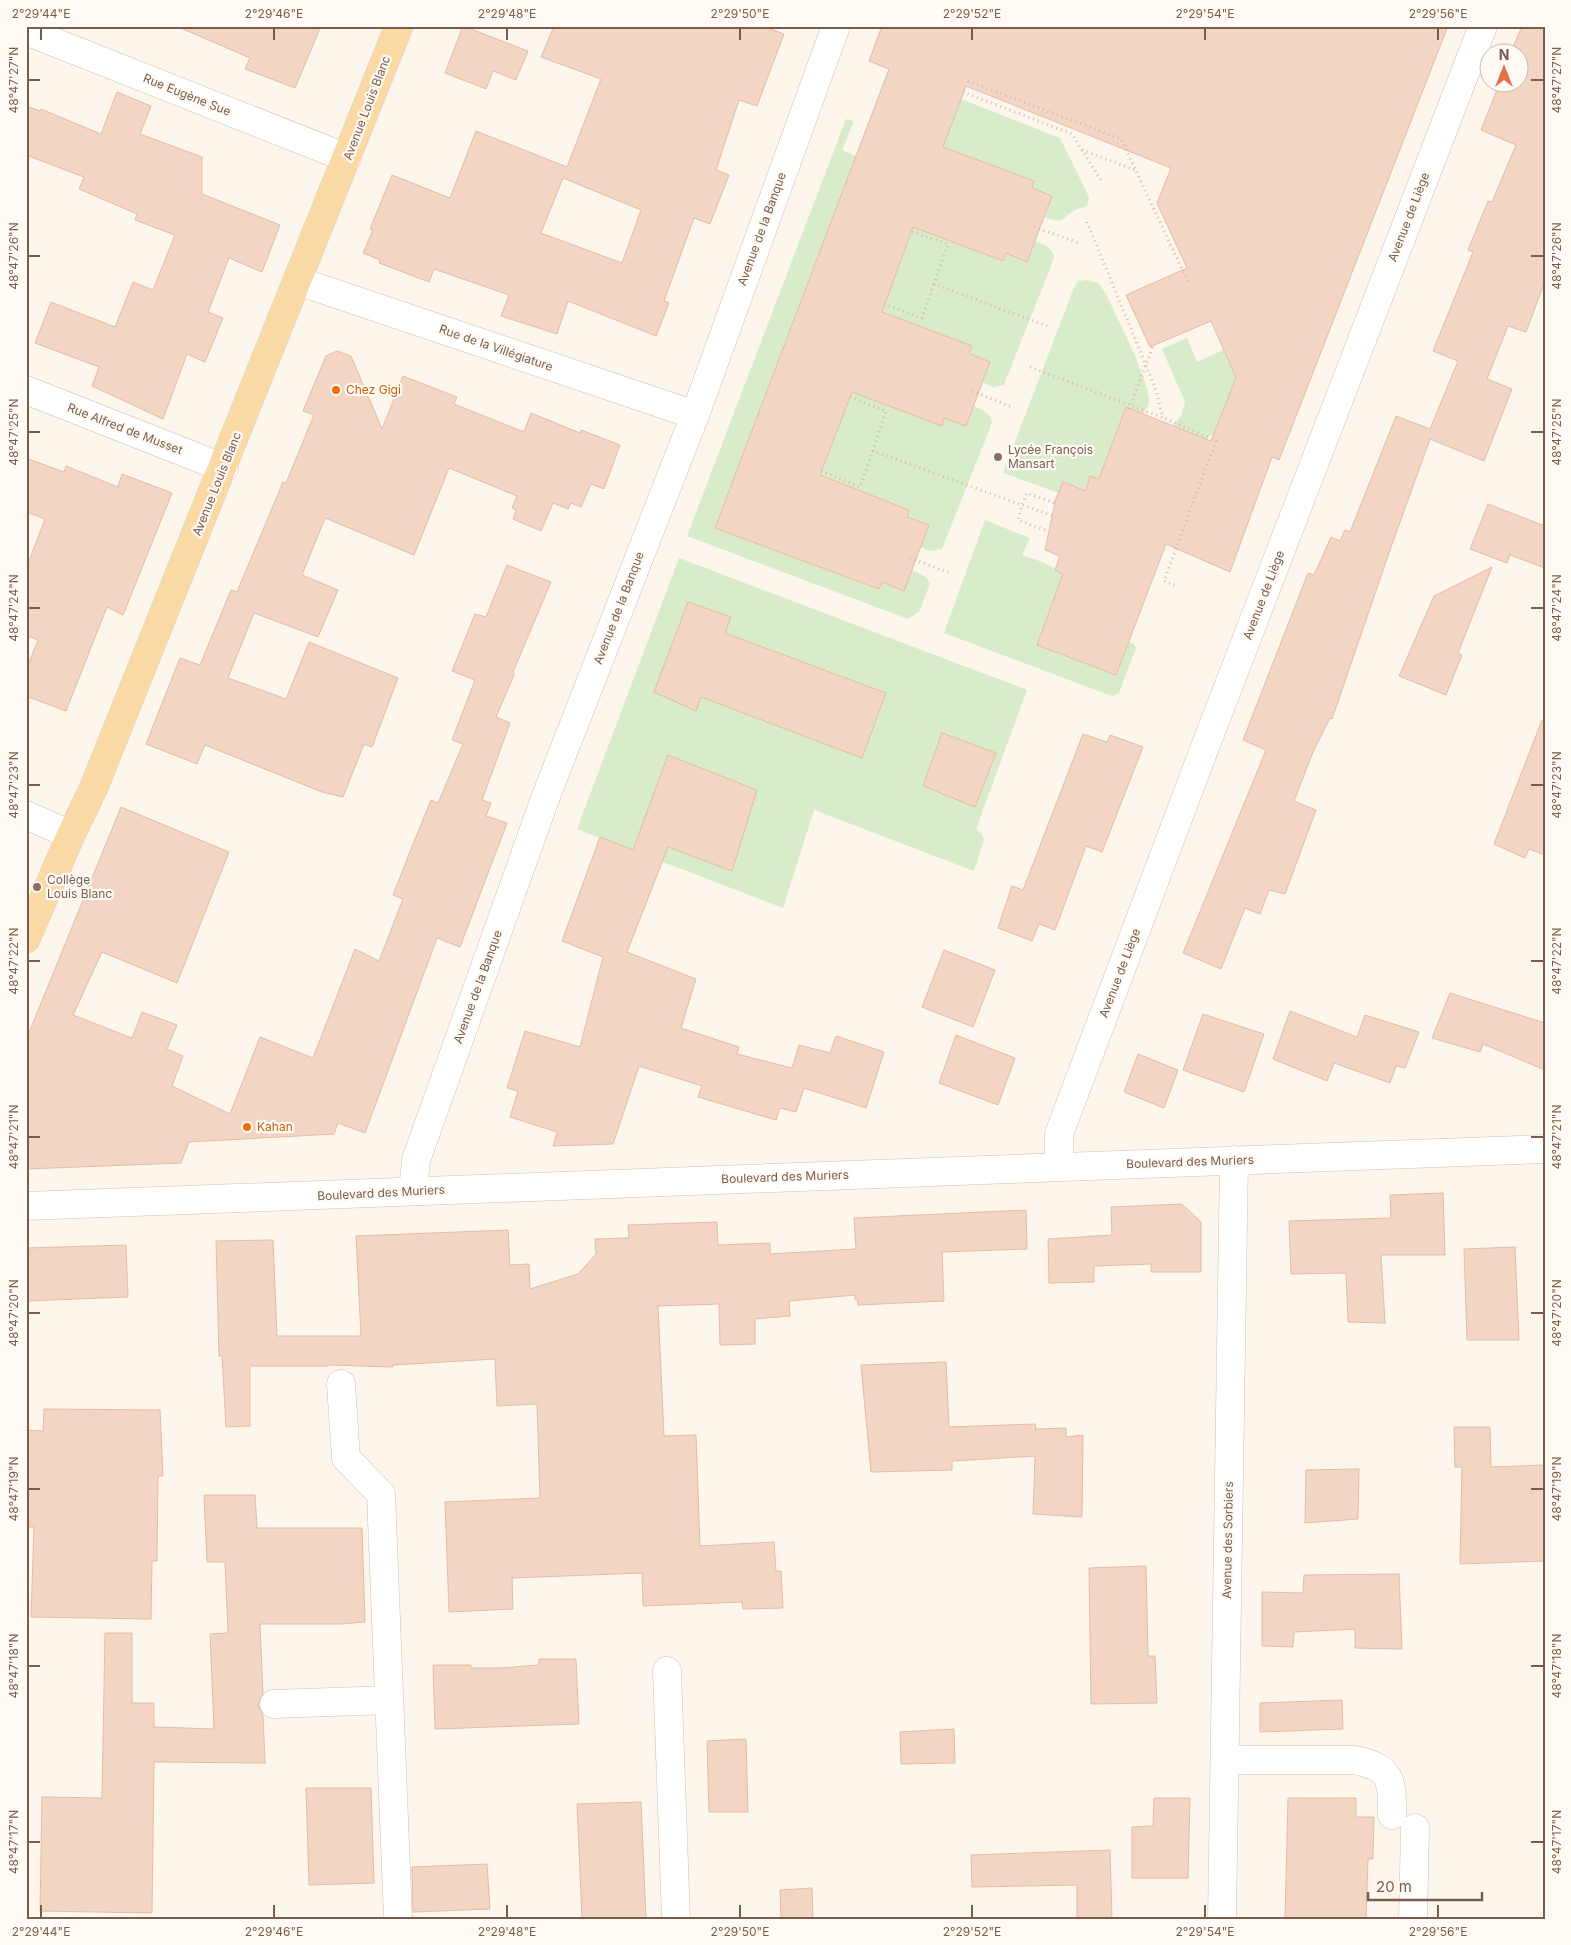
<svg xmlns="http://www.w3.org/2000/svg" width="1571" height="1945" font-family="Inter,sans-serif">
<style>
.green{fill:#d8ecc9}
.building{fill:#f3d5c3;stroke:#e6bba3;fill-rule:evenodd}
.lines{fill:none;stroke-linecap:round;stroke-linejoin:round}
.minor-casing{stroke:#d1beb0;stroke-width:29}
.major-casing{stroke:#dad1cd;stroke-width:29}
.path{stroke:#d9b8a5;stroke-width:3;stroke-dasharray:1 4;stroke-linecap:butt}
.minor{stroke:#fff;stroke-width:28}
.major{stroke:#fbd9a5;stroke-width:28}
.path-bridge{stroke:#d9b8a5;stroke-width:3;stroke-dasharray:1 4;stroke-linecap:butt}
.ticks{fill:none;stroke:#7a5c4d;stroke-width:2}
.food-dot{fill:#e8710a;stroke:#fffaf3;stroke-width:2}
.education-dot{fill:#8d6e63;stroke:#fffaf3;stroke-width:2}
.labels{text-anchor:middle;stroke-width:4.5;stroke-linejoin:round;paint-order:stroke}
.street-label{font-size:12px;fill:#7a5c4d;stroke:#fffaf3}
.food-label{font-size:12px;fill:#c56008;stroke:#fffaf3;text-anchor:start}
.education-label{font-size:12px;fill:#785e54;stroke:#fffaf3;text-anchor:start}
.neatline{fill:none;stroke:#7a5c4d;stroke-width:2}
.ticks-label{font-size:12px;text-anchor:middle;fill:#7a5c4d}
</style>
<rect width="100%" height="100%" fill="#fdf6ec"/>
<path class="green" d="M961,99L1060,138L1089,197L1087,206C1083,208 1078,208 1075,210C1060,219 1063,225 1045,217L1052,196L1032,188L1033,181L943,147Z
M846,119L854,121L842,150L856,156L715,528L879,589L882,582L904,591L912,570L926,577L930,584L919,612L908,619L687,536Z
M913,227L1003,261L1006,253L1027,261L1035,241C1045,245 1052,247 1054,258L1004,385L993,387L983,383L990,362L969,353L971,346L882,312Z
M1088,280L1098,283L1106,294C1115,314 1153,386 1149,404C1148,407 1145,411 1143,414L1126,408L1099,479L1090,476L1086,491L1064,482L1059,493L1003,473L1073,290L1078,281Z
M1187,338L1197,362L1223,350L1236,378L1214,434L1205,439L1173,426L1182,414L1185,402L1162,349Z
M852,392L942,425L944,418L966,426L974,406C983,410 990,412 992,423L942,549L931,551L920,547L929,525L907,517L909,510L820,475Z
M985,520L1030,538L1022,555L1045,563L1063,574L1037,645L1116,675L1128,642L1134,644L1136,648L1119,693L1113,696L1109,695L944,633Z
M679,558L1027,690L976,829L982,834L984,840L974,871L814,810L783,908L577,829Z"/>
<path class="building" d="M176,26H321L295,88L245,69L250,58Z
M463,26L528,51L516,80L493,71L486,89L445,73Z
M554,26H763L784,34L757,106L739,100L716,170L729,175L710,224L694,218L664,301L669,303L656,336L568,301L557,334L501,316L509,295L434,269L429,282L379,263L380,260L363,253L373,230L370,229L392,175L450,198L476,131L567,167L601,79L541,57ZM563,178L641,210L622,263L541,233Z
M882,26H1448L1279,460L1272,457L1230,572L1166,544L1116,675L1037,645L1063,574L1055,570L1060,556L1045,550L1056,498L1063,482L1086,491L1090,476L1099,479L1126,407L1211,441L1236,378L1211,321L1150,347L1126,295L1187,268L1157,203L1171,168L966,86L943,147L1034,181L1032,188L1052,196L1027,262L1006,253L1003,261L913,227L882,312L972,346L969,353L990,362L966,426L944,418L942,426L852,392L820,475L909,510L907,517L929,525L904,591L882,582L879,589L715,528L889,69L869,61Z
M1522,26H1545V281L1526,332L1508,326L1487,379L1512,389L1484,461L1430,439L1390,550L1332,719L1330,718L1313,752L1294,801L1316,810L1285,894L1269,890L1260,914L1245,908L1221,969L1183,953L1266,750L1243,740L1308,573L1314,575L1331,537L1340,541L1345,530L1350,532L1396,416L1430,429L1458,361L1433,351L1473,252L1468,250L1488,201L1492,202L1516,145L1481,130L1500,82H1518V52H1511Z
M117,92L151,106L140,134L202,157V194L280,225L262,272L229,258L208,312L223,318L205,362L187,354L163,419L92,386L99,367L35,343L51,302L115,327L133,282L153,290L175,235L135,220L137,214L79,189L84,177L26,155V106L40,111L41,109L101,134Z
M337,351L351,356L382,429L403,376L457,397L454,404L524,432L531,413L580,433L581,430L620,445L604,489L591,484L581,507L571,503L568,509L553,503L541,531L513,519L516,510L512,508L517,496L449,468L414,555L325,518L302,575L338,590L318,637L254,613L228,678L286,699L309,642L398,678L372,747L364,744L343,797L322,792L205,745L197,764L146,744L180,658L200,665L231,590L237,592L283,482L286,483L314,415L303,411L326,356Z
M26,458L64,472L66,466L118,487L122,474L172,493L123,615L107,607L66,711L26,696V670L38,640L26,635V569L45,519L26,512Z
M1488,504L1545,526V568L1510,555L1507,563L1470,549Z
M507,565L551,582L521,653L513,672L514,675L496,717L510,723L482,800L491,803L486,816L507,823L460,947L437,938L365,1133L338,1123L334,1134L189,1142L181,1163L26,1169V1040L121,807L229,852L177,983L102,952L73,1015L132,1038L142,1012L177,1025L167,1049L183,1056L172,1086L230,1114L260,1037L313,1058L355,949L379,961L403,899L393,895L411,849L431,800L438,803L463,744L452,740L475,680L452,671L475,614L486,617Z
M1492,567L1458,653L1462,655L1446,695L1399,676L1434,596Z
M688,602L731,617L725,633L886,693L862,758L701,697L696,711L654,692Z
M1542,720L1545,721V855L1529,849L1525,858L1494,844Z
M942,733L996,753L975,807L923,786Z
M1083,734L1107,742L1110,735L1143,747L1102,852L1086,846L1055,930L1039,924L1032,941L998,928L1012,886L1023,890Z
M668,755L757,790L732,871L668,847L627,952L696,979L681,1028L739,1047L737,1054L792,1068L799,1045L830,1053L836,1036L884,1052L866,1108L804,1088L796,1112L780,1108L776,1120L698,1097L702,1086L639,1066L613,1144L553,1146L557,1132L510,1117L518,1091L507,1088L525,1031L580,1047L603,957L562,941L600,837L633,850Z
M944,950L995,970L973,1027L922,1007Z
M1450,993L1545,1023V1070L1483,1044L1480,1052L1432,1038Z
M1290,1011L1357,1037L1365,1015L1419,1032L1405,1068L1396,1066L1390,1083L1334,1063L1327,1081L1273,1059Z
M1203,1014L1264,1034L1244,1092L1183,1070Z
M956,1035L1015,1058L998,1105L939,1083Z
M1138,1054L1178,1070L1164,1108L1124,1092Z
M1443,1193L1445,1255H1381L1385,1323L1348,1322L1346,1273L1291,1274L1289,1221L1391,1218L1390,1195Z
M1182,1204L1201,1222V1272H1151V1264L1094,1266V1282L1049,1283L1048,1239L1112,1235L1111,1207Z
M1026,1210L1027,1249L942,1252L944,1301L858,1305L857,1299H855V1295L789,1301L790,1316L755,1319V1344L720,1345L719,1304L658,1306L664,1436L696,1435L700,1546L774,1542L776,1571H781L783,1608L743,1609L742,1602L643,1606L642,1573L512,1578L513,1609L449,1612L445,1502L540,1498L537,1404L497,1406L495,1359L393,1365V1367L328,1365V1366H250V1426L226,1427L222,1356H219L216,1241L273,1240L277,1336H361L356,1236L508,1230L510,1265L529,1264L530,1289L578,1274L596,1254L595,1239L629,1238L628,1225L717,1222L718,1245L770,1243V1254L856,1249L854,1218Z
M126,1245L128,1297L26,1301V1248Z
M1515,1247L1519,1340H1467L1464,1249Z
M946,1362L949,1427L1035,1424L1036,1431V1429L1066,1428V1437L1083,1435L1082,1517L1033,1514L1035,1456L952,1461V1470L871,1472L861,1365Z
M44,1409L160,1410L163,1476H158L157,1561H152L151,1619L31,1617L34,1527H26V1430L43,1431Z
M1454,1427H1490L1491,1467L1545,1465V1561L1460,1564L1462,1467H1455Z
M1359,1469L1358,1519L1305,1523L1306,1470Z
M204,1495H255L257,1528H362L365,1622L340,1624H260L263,1694L258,1705L263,1715L265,1763L154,1762L152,1913L40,1911L42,1797L102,1798L105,1633H132V1703H154V1727L214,1729L210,1634L228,1633L225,1562H207Z
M1146,1566L1148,1656H1155L1157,1703L1091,1704L1089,1568Z
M1399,1574L1402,1649L1355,1648V1629L1294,1632L1293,1647L1262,1646V1592L1303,1593L1304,1575Z
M539,1659H576L579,1724L435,1729L433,1665H471V1668H501L539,1665Z
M1342,1700L1343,1729L1260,1732V1703Z
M954,1729L955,1763L901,1764L900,1732Z
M746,1739L748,1812H709L707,1741Z
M306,1788H371L374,1883L309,1885Z
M1154,1798H1190L1188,1878H1132V1827L1153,1826Z
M1288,1798H1356V1817H1374L1373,1859H1368L1366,1919H1285Z
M641,1802L646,1919H582L577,1804Z
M1110,1850L1112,1919H1077V1885L972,1887L971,1855Z
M487,1864L490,1909L413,1912L412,1867Z
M812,1888L813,1919H781L780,1890Z"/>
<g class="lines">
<g class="minor-casing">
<path id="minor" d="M26,31L347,158
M298,281L695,415
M26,390L224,468
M26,815L71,835
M1059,1167V1134L1205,747L1483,26
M413,1191L416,1160L546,796L695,415L836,26
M26,1206L1545,1149
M341,1384L346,1458L381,1494L398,1919
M667,1671L676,1919
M274,1704L389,1700
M1225,1760H1355C1393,1768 1392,1781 1392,1815
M1222,1919L1234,1160
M1413,1919L1415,1828"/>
</g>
<g class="major-casing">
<path id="major" d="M26,939L71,835L94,787L399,26"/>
</g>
<path class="path" d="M968,81L1121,139L1189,284
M963,92L1072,134L1102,182
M1082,150L1135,170
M1087,222L1156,390L1163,418
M1034,227L1079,243
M912,232L948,244L934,284L1047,326
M884,304L922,318L934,284
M1030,367L1164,418L1216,441L1164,581L1176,586
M972,391L1014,408
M850,397L886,411L873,451L1022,505L1027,493L1055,503
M821,471L860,487L873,451
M1045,530L1018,520L1022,505L1056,517
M910,558L950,573"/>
<use href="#minor" class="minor"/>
<use href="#major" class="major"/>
<path class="path-bridge" d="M1129,409L1153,346"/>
</g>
<path class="ticks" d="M41,28V40M274,28V40M507,28V40M740,28V40M972,28V40M1205,28V40M1438,28V40M28,80H40M1531,80H1544M28,256H40M1531,256H1544M28,432H40M1531,432H1544M28,608H40M1531,608H1544M28,785H40M1531,785H1544M28,961H40M1531,961H1544M28,1137H40M1531,1137H1544M28,1313H40M1531,1313H1544M28,1489H40M1531,1489H1544M28,1666H40M1531,1666H1544M28,1842H40M1531,1842H1544M41,1905V1918M274,1905V1918M507,1905V1918M740,1905V1918M972,1905V1918M1205,1905V1918M1438,1905V1918"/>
<g class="food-dot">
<circle cx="336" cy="390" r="5"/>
<circle cx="247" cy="1127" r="5"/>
</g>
<g class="education-dot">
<circle cx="998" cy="457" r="5"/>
<circle cx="37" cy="887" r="5"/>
</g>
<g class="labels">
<g class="street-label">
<text transform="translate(187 95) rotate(22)" y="4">Rue Eugène Sue</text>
<text transform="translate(367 108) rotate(-69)" y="4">Avenue Louis Blanc</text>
<text transform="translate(1409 217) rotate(-69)" y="4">Avenue de Liège</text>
<text transform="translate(762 229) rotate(-70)" y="4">Avenue de la Banque</text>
<text transform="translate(496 348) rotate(19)" y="4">Rue de la Villégiature</text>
<text transform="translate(125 429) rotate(21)" y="4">Rue Alfred de Musset</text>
<text transform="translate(217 484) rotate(-68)" y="4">Avenue Louis Blanc</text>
<text transform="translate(1264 595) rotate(-69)" y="4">Avenue de Liège</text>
<text transform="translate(619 608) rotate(-69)" y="4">Avenue de la Banque</text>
<text transform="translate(1120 973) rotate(-69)" y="4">Avenue de Liège</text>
<text transform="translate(478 987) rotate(-70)" y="4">Avenue de la Banque</text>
<text transform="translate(1190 1162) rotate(-2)" y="4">Boulevard des Muriers</text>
<text transform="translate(785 1177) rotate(-2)" y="4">Boulevard des Muriers</text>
<text transform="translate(381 1193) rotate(-3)" y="4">Boulevard des Muriers</text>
<text transform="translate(1228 1540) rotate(-89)" y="4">Avenue des Sorbiers</text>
</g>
<g class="food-label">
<text x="346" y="394">Chez Gigi</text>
<text x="257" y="1131">Kahan</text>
</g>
<g class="education-label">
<text x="1008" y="454">Lycée François<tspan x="1008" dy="14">Mansart</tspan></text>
<text x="47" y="884">Collège<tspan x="47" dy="14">Louis Blanc</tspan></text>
</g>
</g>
<rect width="1571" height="1945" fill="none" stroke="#fffaf3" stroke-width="55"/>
<g transform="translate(1504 68)"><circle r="24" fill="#fffaf3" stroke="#cabbb1"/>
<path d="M0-4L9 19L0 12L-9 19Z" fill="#e76f51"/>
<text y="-8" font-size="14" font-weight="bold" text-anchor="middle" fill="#7a5c4d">N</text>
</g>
<path d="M1368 1892v8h114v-8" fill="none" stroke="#7a5c4d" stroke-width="2.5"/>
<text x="1376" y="1892" font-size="15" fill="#7a5c4d" stroke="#fffaf3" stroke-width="4" paint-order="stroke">20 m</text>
<rect x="28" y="28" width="1516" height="1890" class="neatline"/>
<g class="ticks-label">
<text x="41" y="18">2°29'44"E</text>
<text x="274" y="18">2°29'46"E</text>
<text x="507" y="18">2°29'48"E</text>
<text x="740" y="18">2°29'50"E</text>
<text x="972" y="18">2°29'52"E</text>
<text x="1205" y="18">2°29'54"E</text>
<text x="1438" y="18">2°29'56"E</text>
<text transform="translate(14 80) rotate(-90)" y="4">48°47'27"N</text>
<text transform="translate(1557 80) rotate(-90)" y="4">48°47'27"N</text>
<text transform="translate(14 256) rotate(-90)" y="4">48°47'26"N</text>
<text transform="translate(1557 256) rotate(-90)" y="4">48°47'26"N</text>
<text transform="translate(14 432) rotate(-90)" y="4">48°47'25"N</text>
<text transform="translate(1557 432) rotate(-90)" y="4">48°47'25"N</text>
<text transform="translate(14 608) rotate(-90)" y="4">48°47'24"N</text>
<text transform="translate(1557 608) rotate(-90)" y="4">48°47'24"N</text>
<text transform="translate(14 785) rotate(-90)" y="4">48°47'23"N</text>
<text transform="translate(1557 785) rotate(-90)" y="4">48°47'23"N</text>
<text transform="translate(14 961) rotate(-90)" y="4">48°47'22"N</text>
<text transform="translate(1557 961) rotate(-90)" y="4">48°47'22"N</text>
<text transform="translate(14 1137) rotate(-90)" y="4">48°47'21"N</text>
<text transform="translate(1557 1137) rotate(-90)" y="4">48°47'21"N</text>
<text transform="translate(14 1313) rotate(-90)" y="4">48°47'20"N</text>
<text transform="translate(1557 1313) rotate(-90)" y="4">48°47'20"N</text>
<text transform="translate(14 1489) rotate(-90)" y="4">48°47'19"N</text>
<text transform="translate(1557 1489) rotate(-90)" y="4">48°47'19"N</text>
<text transform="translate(14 1666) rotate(-90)" y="4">48°47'18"N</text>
<text transform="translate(1557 1666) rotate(-90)" y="4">48°47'18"N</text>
<text transform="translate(14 1842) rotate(-90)" y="4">48°47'17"N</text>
<text transform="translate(1557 1842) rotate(-90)" y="4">48°47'17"N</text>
<text x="41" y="1936">2°29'44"E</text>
<text x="274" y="1936">2°29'46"E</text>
<text x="507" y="1936">2°29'48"E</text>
<text x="740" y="1936">2°29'50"E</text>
<text x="972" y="1936">2°29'52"E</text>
<text x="1205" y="1936">2°29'54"E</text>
<text x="1438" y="1936">2°29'56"E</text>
</g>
</svg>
